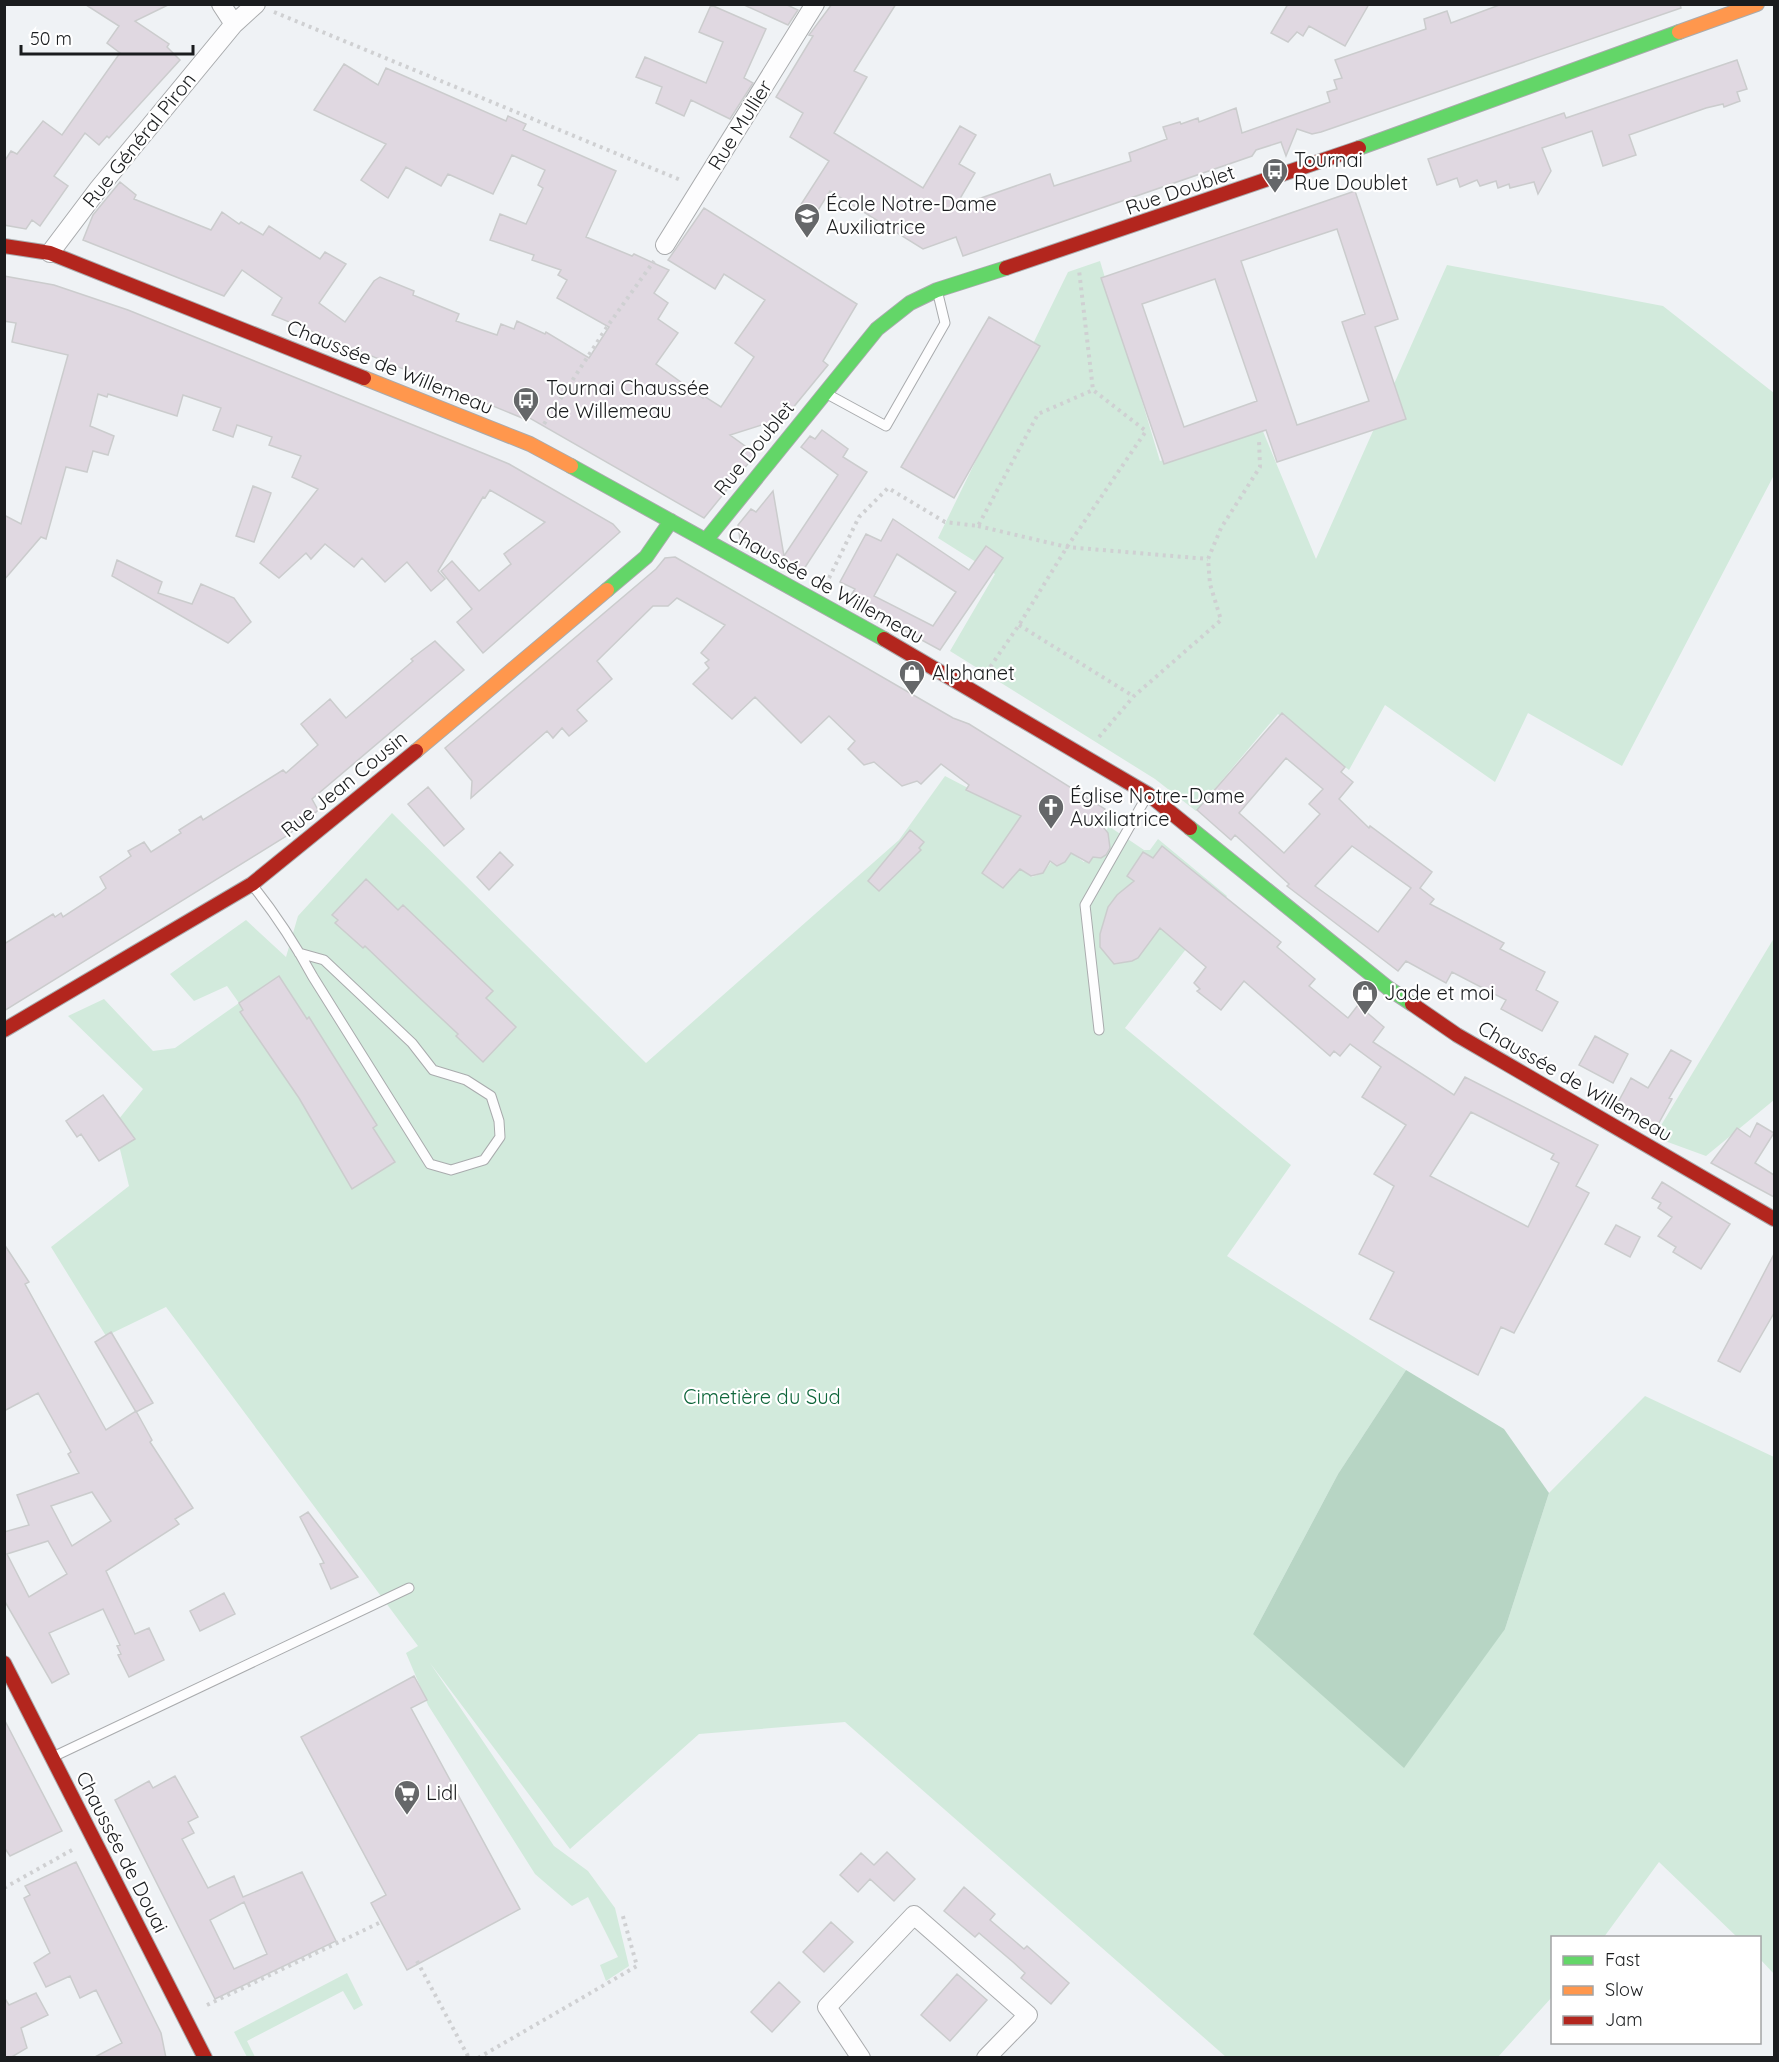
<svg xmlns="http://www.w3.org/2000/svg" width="1779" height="2062" font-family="Quicksand,sans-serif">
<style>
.green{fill:#d2eadc}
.forest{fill:#b7d5c4}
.building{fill:#e0d8e1;stroke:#cbcccd;stroke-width:1.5;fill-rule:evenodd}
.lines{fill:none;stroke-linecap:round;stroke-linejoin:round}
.lane-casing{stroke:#a9abad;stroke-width:11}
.street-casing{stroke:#a9abad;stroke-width:20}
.fast-casing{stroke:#a9abad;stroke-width:16}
.slow-casing{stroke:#a9abad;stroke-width:16}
.jam-casing{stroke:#a9abad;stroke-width:16}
.path{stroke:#cfd0d2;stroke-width:4;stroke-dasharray:3 4.5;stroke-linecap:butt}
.lane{stroke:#fdfdfe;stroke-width:9}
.street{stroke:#fdfdfe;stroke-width:18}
.fast{stroke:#63d668;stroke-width:14}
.slow{stroke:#ff974d;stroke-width:14}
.jam{stroke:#b3261e;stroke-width:14}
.labels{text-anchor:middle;stroke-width:4.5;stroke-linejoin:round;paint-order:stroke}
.street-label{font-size:20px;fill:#1a1c1e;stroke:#fff}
.poi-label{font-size:20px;fill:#1a1c1e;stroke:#fff;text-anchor:start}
.park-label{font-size:20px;fill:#0f663b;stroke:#fff}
</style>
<rect width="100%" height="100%" fill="#eff2f5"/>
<path class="green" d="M1100,261L1160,461L1262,429L1316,559L1447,265L1663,306L1774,393V475L1622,766L1528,713L1495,782L1385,705L1349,770L1278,714L1196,811L1155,779L950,651L995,574L938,538L1068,272Z
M945,776L1024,817L1021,868L1032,877L1043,873L1052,861L1070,852L1084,862L1108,828L1102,824L1106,815L1107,825L1144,850H1150L1158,839L1227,896L1125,1028L1291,1165L1227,1256L1406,1370L1338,1474L1253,1634L1505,1629L1549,1493L1645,1396L1774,1457V1974L1760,1959V1938L1737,1937L1659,1862L1604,1937L1552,1938V1997L1498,2057H1226L845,1722L699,1734L570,1849L430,1663L554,1846L588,1871L615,1908L629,1966L606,1981L600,1965L618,1957L588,1897L572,1906L535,1874L428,1705L406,1653L418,1646L166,1307L106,1336L51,1247L129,1186L114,1125L143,1089L68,1016L104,999L153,1051L175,1048L239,1003L227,986L194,1001L170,974L246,920L286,957L298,916L392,813L646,1063L899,840Z
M1774,938V1100L1706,1156L1654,1137Z
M347,1973L363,2005L354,2010L343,1991L247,2041L255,2057H247L234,2032Z"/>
<path class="forest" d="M1406,1370L1504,1429L1549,1493L1505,1629L1404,1768L1253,1634L1338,1474Z"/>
<path class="building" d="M170,4L135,21L169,44L167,47L180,60L109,138L107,136L99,145L85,133L54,176L68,186L40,226L32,220L26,229L4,225V162L11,151L17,154L43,121L62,135L120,53L107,43L119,26L86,5Z
M742,4H785L798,10L788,25Z
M832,4H896L854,71L867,77L834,133L923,188L960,126L976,135L959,164L975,173L955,207L1050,174L1054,186L1131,161L1129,153L1167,139L1163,127L1180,122L1181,124L1198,118L1199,122L1236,108L1242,133L1330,102L1327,92L1337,89L1334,80L1342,78L1335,60L1426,29L1424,19L1447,11L1451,23L1502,4H1680L1681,8L1321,132L1312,134L1297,129L1286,156L1281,142L1256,150L1252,156L963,256L956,237L923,249L830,191L815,215L800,206L829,161L790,137L803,113L776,97L813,36L809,35Z
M1288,4H1369L1345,46L1309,26L1303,36L1297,32L1288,42L1271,33Z
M711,5L766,29L744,78L753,83L730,119L691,100L684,116L656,103L662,87L636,77L645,57L706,83L723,42L699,32Z
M1737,60L1747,89L1737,92L1740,101L1724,107L1723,104L1706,108L1629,135L1636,155L1603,166L1592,131L1542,148L1551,171L1538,194L1534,182L1510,188L1509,184L1498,188L1496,181L1480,186L1477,180L1460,187L1457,178L1437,185L1428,159L1564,113L1566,118Z
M344,64L378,85L386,68L506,121L508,116L526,124L523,130L616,171L586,237L632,256L634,254L669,270L654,293L668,303L658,319L678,333L656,364L703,398L704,396L721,407L754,357L735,343L765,300L724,274L715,289L668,260L704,208L857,304L823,361L828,365L778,426L771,422L730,435L756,454L704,518L528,417L527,420L272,315L282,298L242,270L224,296L83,240L93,215L120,182L136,195L134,199L211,230L222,212L239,224L241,222L263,235L269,226L320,259L325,252L346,264L319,303L345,322L374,281L380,277L414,291L413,295L459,314L456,321L497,335L501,324L514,329L517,321L545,334L546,332L589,358L609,327L557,298L567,280L558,275L561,270L532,260L534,255L490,240L500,214L526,224L543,188L538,185L545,170L512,155L493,194L448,174L441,186L406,167L388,198L361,180L386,144L314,110Z
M1355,191L1398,319L1375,327L1406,419L1277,462L1266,430L1164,464L1101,278ZM1337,229L1365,314L1342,322L1369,401L1297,425L1241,261ZM1215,279L1257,401L1184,427L1142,304Z
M4,276L54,285L128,310L485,454L509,464L613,524L620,532L483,653L457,622L472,609L441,571L452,561L479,591L511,564L504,554L545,522L490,490L485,498L483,497L438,571L445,579L431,591L407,562L385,582L362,558L354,567L325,544L311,559L306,553L279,578L260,563L318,489L292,477L301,456L269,445L272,437L237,425L233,437L213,430L221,408L183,395L177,416L108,394L107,397L98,394L90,426L114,436L108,455L93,451L87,472L66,467L46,539L41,537L4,580V515L21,524L68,355L12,342L16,323L4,321Z
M989,317L1040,346L954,498L901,467Z
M822,430L848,449L843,457L867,472L802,572L740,540L738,525L751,509L756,512L773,491L784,556L838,475L801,447L810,436L815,439Z
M253,486L271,493L254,542L236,536Z
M893,519L969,570L986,546L1003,558L940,650L848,600L855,589L840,582L866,534L881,541ZM897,554L956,592L933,626L874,596Z
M675,557L953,718L969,724L1105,809L1099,822L1108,833L1110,848L1106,855L1101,858L1093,857L1089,863L1071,853L1065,862L1057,866L1050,861L1043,873L1031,876L1020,869L1003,888L982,873L1021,816L966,790L969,785L941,764L921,784L917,781L902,786L874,762L864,765L848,749L855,741L829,716L801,743L755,697L732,719L693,684L709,668L705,663L709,660L701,653L725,625L677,598L668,606H653L597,661L612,679L577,710L587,721L569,736L562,728L553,738L547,731L471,798L472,781L445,748L656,569L665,558Z
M117,560L162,582L158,593L192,604L201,584L234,598L251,622L228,643L112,576Z
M435,641L464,670L312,799L318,810L310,818L285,837L4,1011V944L53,914L55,917L61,913L63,917L100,893L106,888L100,877L131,856L128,851L144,842L151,852L181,833L179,830L201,816L203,820L283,770L286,773L318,745L301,724L330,699L346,718L413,661L411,659Z
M1282,713L1345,767L1341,772L1353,782L1339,799L1369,828L1370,826L1432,872L1420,888L1434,899L1430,904L1504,943L1500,949L1545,972L1536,990L1558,1002L1542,1031L1501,1009L1506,1000L1452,972L1446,983L1406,961L1398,971L1287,886L1289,884L1235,835L1231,840L1197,810ZM1286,758L1323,789L1309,804L1320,814L1284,853L1239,813ZM1352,846L1411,888L1378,932L1315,886Z
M428,787L464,829L444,846L408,804Z
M910,830L924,842L919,848L921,850L879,891L868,881Z
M1162,846L1281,942L1277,947L1315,979L1309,986L1348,1018L1358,1005L1384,1027L1373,1042L1454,1095L1465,1077L1598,1145L1576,1186L1589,1193L1514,1333L1501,1327L1478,1375L1370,1319L1394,1272L1359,1254L1394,1186L1374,1174L1406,1125L1362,1097L1381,1067L1350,1044L1340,1056L1334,1051L1330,1056L1244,981L1221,1010L1197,991L1200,989L1194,983L1206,967L1160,928L1138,958L1132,961L1114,964L1100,947V934L1108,907L1117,895L1134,881L1127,876L1143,852L1153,858ZM1471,1112L1554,1154L1551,1159L1559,1163L1528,1227L1430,1176Z
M500,852L513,865L489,890L477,877Z
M366,879L398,910L403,905L493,991L486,998L516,1027L483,1062L456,1036L458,1034L409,988L365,946L363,948L335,923L338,920L332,915Z
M279,976L307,1019L309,1017L377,1125L373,1128L395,1162L352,1189L299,1098L240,1012L243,1010L239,1003Z
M1595,1036L1628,1054L1613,1083L1579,1065Z
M1671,1050L1691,1061L1669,1098L1672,1099L1655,1130L1615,1108L1631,1078L1648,1088Z
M103,1095L135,1139L99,1161L81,1134L77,1137L66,1121Z
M1757,1123L1774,1133L1755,1163L1774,1175V1197L1711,1163L1737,1128L1750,1137Z
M1662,1182L1730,1224L1701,1269L1673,1252L1676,1247L1658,1236L1672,1217L1658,1208L1661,1203L1652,1198Z
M1616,1225L1640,1237L1630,1257L1605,1244Z
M4,1244L29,1282L25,1284L106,1430L136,1411L152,1440L150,1442L193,1508L175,1519L179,1524L106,1571L135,1634L149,1628L164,1660L129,1677L118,1655L121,1654L117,1646L120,1645L103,1609L49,1633L69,1674L52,1683L4,1600V1532L29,1525L17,1495L79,1473L68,1454L71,1452L38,1393L4,1411ZM92,1492L111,1521L72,1546L51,1506ZM48,1541L67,1574L29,1597L7,1554Z
M1774,1254V1313L1740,1372L1718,1361Z
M111,1332L153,1403L136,1412L95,1342Z
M308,1512L358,1577L331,1589L320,1564L324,1563L300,1517Z
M224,1593L235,1614L200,1631L190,1611Z
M414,1676L427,1700L411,1708L520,1909L407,1970L371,1903L386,1895L301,1737Z
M4,1719L62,1831L10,1856L4,1847Z
M175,1776L198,1817L188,1822L194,1833L182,1839L208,1888L234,1876L243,1897L302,1872L336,1941L215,1999L115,1800L149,1781L153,1788ZM244,1902L267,1954L234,1969L210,1920Z
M887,1852L915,1879L894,1901L870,1879L858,1892L840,1875L861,1853L874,1865Z
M76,1862L161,2033L166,2058H93L122,2043L96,1990L80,1998L70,1976L46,1987L34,1963L50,1953L24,1898L30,1895L25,1886Z
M964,1887L995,1914L990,1920L1024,1949L1027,1946L1069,1983L1051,2004L1021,1978L1025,1973L1013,1962L979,1933L975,1937L944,1911Z
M831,1922L853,1942L824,1972L803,1952Z
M957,1974L987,2000L950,2041L921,2015Z
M779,1982L800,2002L772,2032L751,2012Z
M36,1993L48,2015L21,2028L27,2048L10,2058H4V1997L9,2005Z"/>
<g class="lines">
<g class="lane-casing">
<path id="lane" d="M829,395L886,426L945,323L938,294
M253,886C276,915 295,944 313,977L430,1164L451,1170L484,1160L500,1137L499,1121L491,1096L466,1080L433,1070L412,1043L324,960L299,953
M1099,1030L1085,905L1147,796
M57,1755L409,1588"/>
</g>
<g class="street-casing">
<path id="street" d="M221,4L234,24
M665,245L815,4
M50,253L99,188L234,24L256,4
M861,2058L827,2007L914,1915L1028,2015L986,2058"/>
</g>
<g class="fast-casing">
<path id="fast" d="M1359,148L1679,32
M571,466L884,639
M706,540L877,329L910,303L937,290L1006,268
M607,590L646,557L671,521
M1190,828L1388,988L1412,1004"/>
</g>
<g class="slow-casing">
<path id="slow" d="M1679,32L1757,4
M364,378L530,444L571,466
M416,751L607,590"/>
</g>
<g class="jam-casing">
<path id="jam" d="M4,246L50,253L364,378
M1006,268L1359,148
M884,639L1148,794L1190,828
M1412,1004L1457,1035L1774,1219
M4,1030L252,884L416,751
M4,1663L205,2058"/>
</g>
<path class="path" d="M274,12L683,181
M544,424L609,324L654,261
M978,526L1067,547L1208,559
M829,578L859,517L888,488L945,522L978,526L1038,414L1093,390
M1019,625L1133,696
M986,673L1019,625L1067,547L1146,431L1093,390L1079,270
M1099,737L1134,696L1221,620L1210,584L1208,559L1221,528L1260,467L1259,440
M4,1888L72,1850
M417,1961L469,2058
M207,2005L379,1923
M478,2058L637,1966L622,1913"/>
<use href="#lane" class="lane"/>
<use href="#street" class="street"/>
<use href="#fast" class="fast"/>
<use href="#slow" class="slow"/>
<use href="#jam" class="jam"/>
</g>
<defs>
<g id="bus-pin" transform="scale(1.35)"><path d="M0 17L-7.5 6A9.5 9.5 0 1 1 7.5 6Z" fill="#656769" stroke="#fff"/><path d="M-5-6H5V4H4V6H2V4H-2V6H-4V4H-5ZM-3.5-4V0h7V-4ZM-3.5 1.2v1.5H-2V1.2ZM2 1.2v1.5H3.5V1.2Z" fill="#fff"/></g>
<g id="school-pin" transform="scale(1.35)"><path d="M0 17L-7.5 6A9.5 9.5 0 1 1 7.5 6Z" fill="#656769" stroke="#fff"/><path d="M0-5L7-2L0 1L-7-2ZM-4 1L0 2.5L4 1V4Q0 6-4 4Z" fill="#fff"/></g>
<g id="shop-pin" transform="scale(1.35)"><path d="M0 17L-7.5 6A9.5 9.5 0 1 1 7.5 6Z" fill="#656769" stroke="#fff"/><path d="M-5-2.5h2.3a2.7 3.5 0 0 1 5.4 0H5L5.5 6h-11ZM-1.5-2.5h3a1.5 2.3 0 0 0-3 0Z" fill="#fff"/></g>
<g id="church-pin" transform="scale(1.35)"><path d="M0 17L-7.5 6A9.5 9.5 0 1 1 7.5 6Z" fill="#656769" stroke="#fff"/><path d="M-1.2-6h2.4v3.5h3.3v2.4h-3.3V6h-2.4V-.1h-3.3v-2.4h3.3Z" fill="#fff"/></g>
<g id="supermarket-pin" transform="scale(1.35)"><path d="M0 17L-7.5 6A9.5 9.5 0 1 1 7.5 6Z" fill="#656769" stroke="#fff"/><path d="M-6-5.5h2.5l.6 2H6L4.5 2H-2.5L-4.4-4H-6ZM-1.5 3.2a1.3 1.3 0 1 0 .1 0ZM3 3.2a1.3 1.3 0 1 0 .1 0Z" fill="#fff"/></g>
</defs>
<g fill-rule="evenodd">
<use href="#bus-pin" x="1275" y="171"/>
<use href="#school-pin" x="807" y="216"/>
<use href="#bus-pin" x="526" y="400"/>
<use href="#shop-pin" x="912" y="673"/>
<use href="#church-pin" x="1051" y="807"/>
<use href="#shop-pin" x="1365" y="993"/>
<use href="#supermarket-pin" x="407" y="1793"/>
</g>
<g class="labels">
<g class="street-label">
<text transform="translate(740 125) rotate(-58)" y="7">Rue Mullier</text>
<text transform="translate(139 140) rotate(-51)" y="7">Rue Général Piron</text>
<text transform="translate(1180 190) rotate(-19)" y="7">Rue Doublet</text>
<text transform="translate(390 367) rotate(22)" y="7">Chaussée de Willemeau</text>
<text transform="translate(754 448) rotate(-51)" y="7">Rue Doublet</text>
<text transform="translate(826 585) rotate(29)" y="7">Chaussée de Willemeau</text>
<text transform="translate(344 784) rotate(-39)" y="7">Rue Jean Cousin</text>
<text transform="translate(1575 1081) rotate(30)" y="7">Chaussée de Willemeau</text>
<text transform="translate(122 1852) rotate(63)" y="7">Chaussée de Douai</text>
</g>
<g class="poi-label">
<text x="1294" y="167">Tournai<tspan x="1294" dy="23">Rue Doublet</tspan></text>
<text x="826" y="211">École Notre-Dame<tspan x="826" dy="23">Auxiliatrice</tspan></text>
<text x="546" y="395">Tournai Chaussée<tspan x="546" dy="23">de Willemeau</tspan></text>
<text x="932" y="680">Alphanet</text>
<text x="1070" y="803">Église Notre-Dame<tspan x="1070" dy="23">Auxiliatrice</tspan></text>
<text x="1384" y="1000">Jade et moi</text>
<text x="426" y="1800">Lidl</text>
</g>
<g class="park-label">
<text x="762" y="1404">Cimetière du Sud</text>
</g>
</g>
<rect width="1779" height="2062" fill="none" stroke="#1a1c1e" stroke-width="12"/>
<rect x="1551" y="1936" width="210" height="108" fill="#ffffff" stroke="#a3a4a5" stroke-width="1.5"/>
<rect x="1563" y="1956" width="30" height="9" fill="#63d668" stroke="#a3a4a5" stroke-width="1.5"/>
<text x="1605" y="1966" font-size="18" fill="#1a1c1e">Fast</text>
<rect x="1563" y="1986" width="30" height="9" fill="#ff974d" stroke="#a3a4a5" stroke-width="1.5"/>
<text x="1605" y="1996" font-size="18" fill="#1a1c1e">Slow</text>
<rect x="1563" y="2016" width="30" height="9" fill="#b3261e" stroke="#a3a4a5" stroke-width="1.5"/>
<text x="1605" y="2026" font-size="18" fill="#1a1c1e">Jam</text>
<path d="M21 45v9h172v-9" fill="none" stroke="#1a1c1e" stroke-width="3"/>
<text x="30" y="45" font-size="18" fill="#1a1c1e" stroke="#ffffff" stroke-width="4.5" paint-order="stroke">50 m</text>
</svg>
